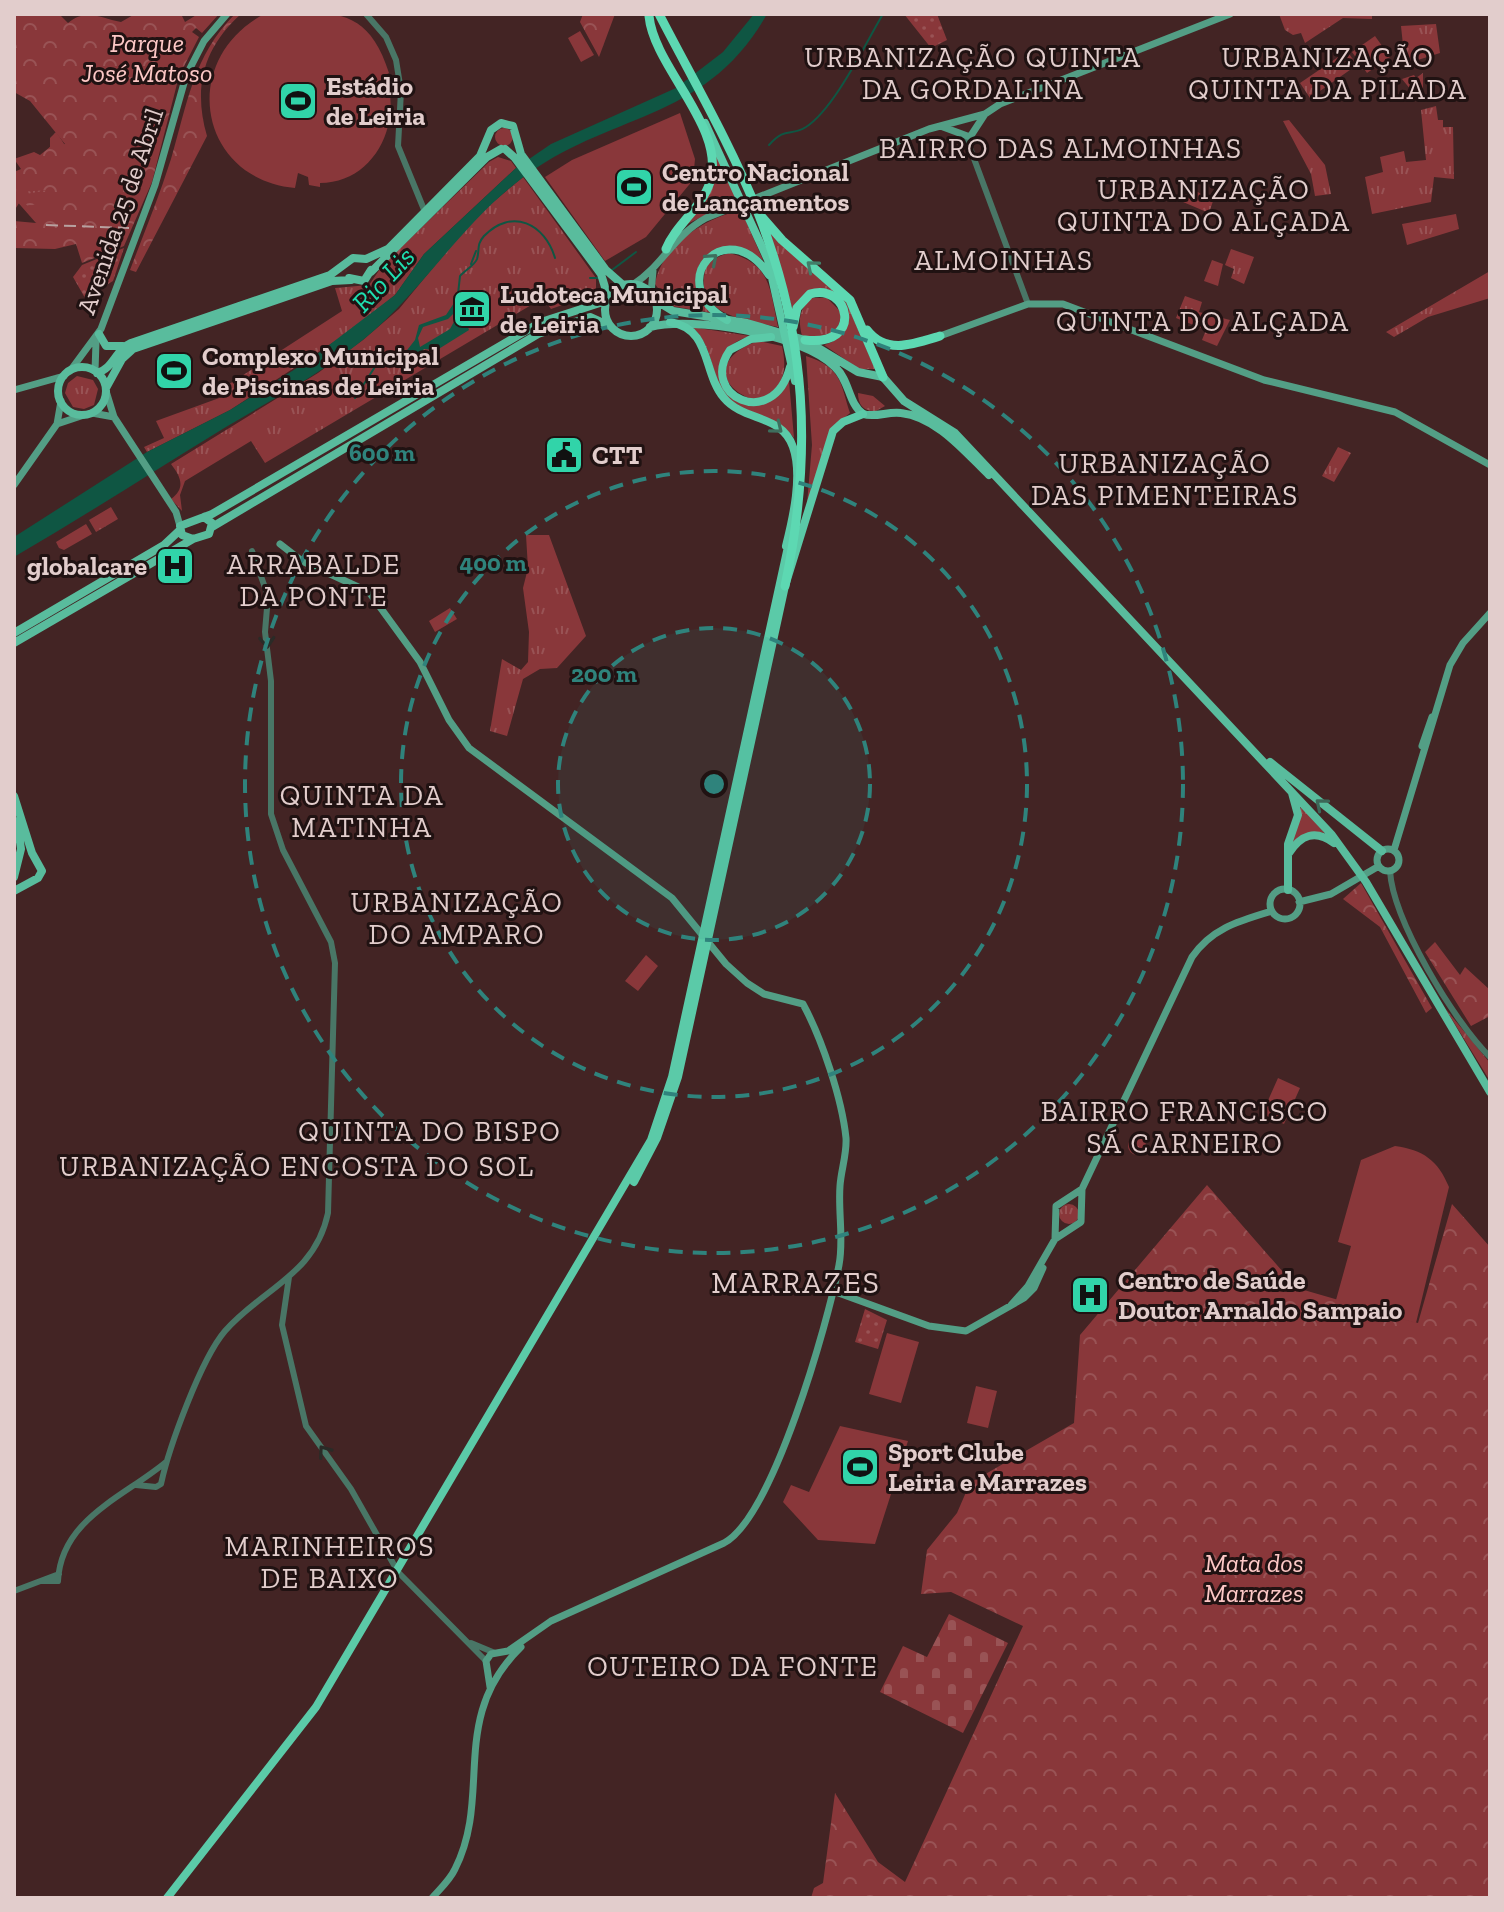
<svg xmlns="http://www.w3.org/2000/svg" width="1504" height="1912" font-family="'Zilla Slab',serif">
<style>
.grass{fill:url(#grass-tufts)}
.forest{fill:url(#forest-crowns)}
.cemetery{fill:url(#cemetery-stones)}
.garden{fill:url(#garden-dots)}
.pitch{fill:#89373a}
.water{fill:#0f5643;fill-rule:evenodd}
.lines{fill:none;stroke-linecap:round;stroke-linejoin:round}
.stream{stroke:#0f5643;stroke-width:2}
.tertiary{stroke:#497666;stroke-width:6}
.secondary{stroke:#539e85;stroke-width:7}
.primary{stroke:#59bc9d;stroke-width:8}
.trunk{stroke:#5bcaa8;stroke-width:8}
.motorway{stroke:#5dd8b2;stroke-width:9}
.rail{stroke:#b8a1a0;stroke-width:2;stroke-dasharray:12 6;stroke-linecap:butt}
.oneway{stroke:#3e6e5d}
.oneway2{stroke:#427f6a}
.oneway3{stroke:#2a2b27}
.oneway4{stroke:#3c6758}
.ring{fill:none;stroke:#2f837c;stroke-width:4;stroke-dasharray:14 10}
.labels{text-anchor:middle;stroke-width:6;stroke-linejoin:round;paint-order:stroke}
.park-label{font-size:26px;font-style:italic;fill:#fdc8c6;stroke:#201212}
.poi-label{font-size:26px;font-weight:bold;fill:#e2cdcc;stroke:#201212;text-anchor:start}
.street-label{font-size:26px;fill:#e2cdcc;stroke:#201212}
.neighbourhood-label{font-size:28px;letter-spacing:2px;fill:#e2cdcc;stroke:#201212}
.water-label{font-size:28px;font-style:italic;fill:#1fddaf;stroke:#201212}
.quarter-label{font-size:30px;letter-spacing:2px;fill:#e2cdcc;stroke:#201212}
.centre{fill:#2f837c;stroke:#201212;stroke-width:4}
.ring-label{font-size:24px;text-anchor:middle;font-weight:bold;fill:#2f837c;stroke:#201212;stroke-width:6;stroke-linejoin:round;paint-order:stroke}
</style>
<defs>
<pattern id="grass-tufts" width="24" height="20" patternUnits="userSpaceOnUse" patternTransform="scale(2)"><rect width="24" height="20" fill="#89373a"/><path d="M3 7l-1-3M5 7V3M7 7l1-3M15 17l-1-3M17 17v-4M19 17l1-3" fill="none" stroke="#995355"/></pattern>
<pattern id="forest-crowns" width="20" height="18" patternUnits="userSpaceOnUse" patternTransform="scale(2)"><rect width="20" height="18" fill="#89373a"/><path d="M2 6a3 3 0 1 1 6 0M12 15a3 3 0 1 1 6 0" fill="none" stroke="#995355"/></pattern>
<pattern id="cemetery-stones" width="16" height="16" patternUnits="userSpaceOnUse" patternTransform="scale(2)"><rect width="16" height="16" fill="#89373a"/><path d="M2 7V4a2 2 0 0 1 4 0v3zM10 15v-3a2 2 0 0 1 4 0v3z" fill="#995355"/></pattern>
<pattern id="garden-dots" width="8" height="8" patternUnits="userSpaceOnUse" patternTransform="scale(2)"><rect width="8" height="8" fill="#89373a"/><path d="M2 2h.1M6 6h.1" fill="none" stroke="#995355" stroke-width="1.8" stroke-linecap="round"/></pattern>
</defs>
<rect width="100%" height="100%" fill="#432424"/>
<path class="grass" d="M1279,14H1372V19L1343,18L1305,43L1301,33L1293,35L1285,30Z
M1436,24L1440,53L1405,64L1401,26Z
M1347,51L1357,65L1310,98L1300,83Z
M1423,73V98H1419L1416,90H1411L1402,79L1414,75L1416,78Z
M1436,106L1438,120H1443V127H1453L1454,179L1434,177L1431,202L1372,214L1365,177L1383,172L1380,157L1404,151L1406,162L1426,160L1421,110Z
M1289,120L1325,165L1331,194L1315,196L1311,174L1283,121Z
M495 137a9 9 0 1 1 18 0a9 9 0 1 1-18 0Z
M56,132C82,165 86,213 36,223L14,198V172L26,176L50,147V138Z
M716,155L737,200L687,224L713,186Z
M498,157L511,161L516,168L424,254L395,295L355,328L230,410L147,452L144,447L164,438L156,421L222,397L220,390L342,311L335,288L369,285L382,266L489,162Z
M523,177L596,278V295L587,301L585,297L551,309L543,298L265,463L251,441L185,481L180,495L182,511L171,499C186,488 181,477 171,464L318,373L363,340L399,309L474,218Z
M1191,188L1213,201L1209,213L1176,199Z
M741,210L763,260C716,224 671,271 713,313L671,306L655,284C662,244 706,218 741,210Z
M1456,214L1459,229L1407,245L1402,224Z
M770,233L845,299L875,369H859L824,345C845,339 846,327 846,308L819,290L793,311Z
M1231,249L1254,257L1244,284L1231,278L1234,269L1225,265Z
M729,253C771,263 770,290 778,327C750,321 699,316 704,277C705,262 716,257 729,253Z
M1212,260L1223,264L1218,286L1204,281Z
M1490,271V298L1428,317L1394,337L1386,332Z
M1185,296L1202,302L1199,312L1230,320L1217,346L1202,340L1206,330L1176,318Z
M811,298H827L841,312L839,327L831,337L802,336C798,319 799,311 811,298Z
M692,327L750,336C713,349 719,365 730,396C753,414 775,404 789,381L794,438C774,411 750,419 730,400C709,379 715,346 692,327Z
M758,341L782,346C788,373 783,390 756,401C713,386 717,355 758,341Z
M806,356C842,368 840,382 850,413L830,429L807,504L812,445Z
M77,376L93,380L98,389L94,405L84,409L73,407L65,393L68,383Z
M858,393L873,396L885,406L876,411C864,412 858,405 858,393Z
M1338,447L1351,453L1334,482L1322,476Z
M111,507L118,519L96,532L89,520Z
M86,524L92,534L64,550L59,548L56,542Z
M526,535H549L586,636L557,668L540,669L523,679L507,736L490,731L502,659L521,670L528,662L529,632L523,588L528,568Z
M1301,806L1325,833L1314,832L1292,843Z
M1128 1146a9 9 0 1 1 18 0a9 9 0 1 1-18 0Z
M1059 1214a10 10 0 1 1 20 0a10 10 0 1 1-20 0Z"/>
<path class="forest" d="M14,14H59L68,23C86,8 100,18 121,22L135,14H181L185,22L198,14H219L202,33L196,28L192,32L199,37L179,76L152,182L124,246L82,263L76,244L55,249L14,248V221L36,223L47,214L41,213L37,204L28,206L21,200L14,211V200L19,195L50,190L17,192L14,172L21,169L14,159L34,152L40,155L50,147L52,136L57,145L65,144L30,101L14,92Z
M235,14H241C203,48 193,88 207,136L136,272L130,270C144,233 159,197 171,159C187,105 193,56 235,14Z
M583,14H615L599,57L580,22Z
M1361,883L1432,1008L1426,1013L1380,927L1343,899Z
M1435,942L1460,975L1465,967L1490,990V1016L1471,1026L1425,952Z
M1445,1008L1490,1063V1081Z
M1207,1185L1297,1288L1418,1323L1452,1204L1490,1247V1898H811L814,1888L823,1883L835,1793L878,1862L905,1882L1023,1626L951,1592L921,1594L927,1550L957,1513L970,1483L1074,1423L1080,1335Z"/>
<path class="cemetery" d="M949,1614L1008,1643L963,1733L880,1692L903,1646L927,1657Z"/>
<path class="garden" d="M904,14H937L947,40L931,48Z
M124,248L113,281L85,298L73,277L82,265Z
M865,1309L887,1320L878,1349L855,1342Z"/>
<path class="pitch" d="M264,14C326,14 366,0 389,73L382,77L390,92L392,127L388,126C380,158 355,183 320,183V187L309,185L308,177L298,173L295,188C198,179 178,60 264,14Z
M580,31L594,55L581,62L568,38Z
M1375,36L1390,57L1367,73L1352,52Z
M680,113L695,159L693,180L646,237L605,261L545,177L572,160Z
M450,608L457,619L435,632L429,621Z
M646,955L658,966L638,991L625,981Z
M1278,1078L1300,1088L1284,1124L1262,1114Z
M1395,1146C1423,1150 1438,1160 1449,1187L1416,1323L1336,1300L1351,1246L1338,1242L1361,1160Z
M887,1333L919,1342L901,1403L869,1394Z
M976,1386L997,1391L988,1428L967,1423Z
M840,1426L908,1441L875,1544L818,1540L783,1502L791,1485L809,1492Z"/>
<path class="water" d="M754,14H767C705,124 609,111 521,179C459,226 424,290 364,339C322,373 273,399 226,427C156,470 86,515 14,557V537L147,452L230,410L308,361L395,295L424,254L516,168L551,144L676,88L723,52Z
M454,303H459L469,330L437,350L424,349L412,365L408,364L404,354L415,340L419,325L446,315ZM454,313L456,318L450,329L420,347L418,338L423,327L448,319Z"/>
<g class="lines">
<path class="stream" d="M769,145C786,126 790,137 806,127C835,108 865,44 883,14
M471,264L476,251
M612,270L636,252
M590,278H600
M457,303L460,276C464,271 475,265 477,259C480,249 476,245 484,236C512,207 545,224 555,258
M355,398L378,362L407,351"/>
<path class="tertiary" d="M366,14L386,37L396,60L401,91L398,146L425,212
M962,136L970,148L1028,304
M1390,871C1393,920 1454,1022 1490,1057
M289,1277L282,1325L306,1426L351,1489L398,1572L486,1661
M136,1485L156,1487L161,1484C169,1447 201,1359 225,1331C263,1288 315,1275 328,1213L335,963L331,942L283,850L271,814V681L265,632L268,596L252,551
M42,1581H58C61,1519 124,1497 166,1462
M14,1591L59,1574
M471,1643L495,1653"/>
<path class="secondary" d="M943,127L970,137L985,114
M634,284C663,265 673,236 706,218L929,129L985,114L1000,104L1230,14
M651,293L653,271
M940,336L1028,304H1063L1264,380L1395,412L1490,465
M70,371L101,329L155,185L186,76L204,41L227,14
M95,371L96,342
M14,390L64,376
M106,391L114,417L176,512L180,526
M92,413L114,417
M57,424L84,415
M14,485L57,424L61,401
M280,544L302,561L369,592L420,662L449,720L469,748L672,898L726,964L747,983L764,994L803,1004C822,1039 842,1099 846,1138C847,1154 841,1170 840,1186C838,1212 844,1240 839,1265C828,1322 773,1517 724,1543L551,1621L508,1651L491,1654L486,1661L490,1687
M1422,746L1432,717
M1377 860a11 11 0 1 1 22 0a11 11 0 1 1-22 0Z
M1394,850L1450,665L1463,643L1490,613
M1270 904a15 15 0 1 1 30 0a15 15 0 1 1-30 0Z
M1299,902L1331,894L1379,866
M1055,1239L1056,1206L1082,1189
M833,1291L929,1326L966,1331L1024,1298L1034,1288L1043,1268
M1011,1305L1028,1286L1055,1239L1081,1222L1082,1189L1192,957C1212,928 1239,921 1272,911
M432,1898C440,1889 450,1880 455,1869C493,1794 448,1718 521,1647"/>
<path class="primary" d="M505,149L515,158L601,274L608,297
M371,272L487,157L501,149
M349,278L364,281L371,270
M605 310a26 26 0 1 1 52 0a26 26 0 1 1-52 0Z
M655,300L673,311L747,323L805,340L858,372L883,377L904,401L955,433L1332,835L1366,882L1490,1092
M650,327C693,316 803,334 835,367C850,381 848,403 863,414C876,418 888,411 901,413C937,417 965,452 989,475
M99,334L106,346H123
M58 391a24 24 0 1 1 48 0a24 24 0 1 1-48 0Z
M97,373C114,368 115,350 131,343L330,275L353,258L366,259L388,249L480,156L491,130L501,123L513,126L521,154L606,270L623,285
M106,388L122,359L133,349L332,281L351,280
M204,517L212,523L209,534L193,539L182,535L180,526L212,514L541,322L606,301
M212,527L538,334L590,317L610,326
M14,633L164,545L180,530
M14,643L193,539
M1270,762L1382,851
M14,796L32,853L42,871L38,878L14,891
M1289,853C1301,835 1315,829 1334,843
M14,877L21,849L17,821
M1288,890V844L1298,815L1292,793"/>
<path class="trunk" d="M705,123L768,260L795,381
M727,320C662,283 726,211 769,275
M670,322C712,329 702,372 724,398C744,422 782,414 793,447C803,475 793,518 786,546
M771,337L751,339L730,350C698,395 773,432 790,367
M634,1182L657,1138L678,1077L785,586L833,431L843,422L863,414
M167,1898L316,1707L651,1140L672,1077L789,542"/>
<path class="motorway" d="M659,14C692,78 730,143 757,210C807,336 813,454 785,586
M649,16C654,68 727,128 710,182C702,208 676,224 666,249
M761,216L782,240L850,300L883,377
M793,327L797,308L810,294C849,282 865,347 805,340
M867,330C886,355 914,344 940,336"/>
<path class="rail" d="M46,225L129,228"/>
</g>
<defs><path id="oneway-chevron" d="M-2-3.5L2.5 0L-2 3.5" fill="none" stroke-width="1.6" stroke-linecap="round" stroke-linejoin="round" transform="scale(2)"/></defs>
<g class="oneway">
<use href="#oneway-chevron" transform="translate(712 259) rotate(-41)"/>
<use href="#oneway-chevron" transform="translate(777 428) rotate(39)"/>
</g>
<use class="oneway2" href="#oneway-chevron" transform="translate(812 266) rotate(-140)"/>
<g class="oneway3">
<use href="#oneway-chevron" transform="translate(267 642) rotate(86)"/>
<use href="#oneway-chevron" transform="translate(324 1451) rotate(-126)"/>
</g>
<use class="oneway4" href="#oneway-chevron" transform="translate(1321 804) rotate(-140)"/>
<circle cx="714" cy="784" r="156" fill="#2f837c" fill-opacity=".12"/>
<g class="ring">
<circle cx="714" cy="784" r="156"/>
<circle cx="714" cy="784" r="313"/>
<circle cx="714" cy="784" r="469"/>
</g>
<defs>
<g id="stadium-square" transform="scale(2)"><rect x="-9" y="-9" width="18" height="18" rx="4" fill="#31d4a9" stroke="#201212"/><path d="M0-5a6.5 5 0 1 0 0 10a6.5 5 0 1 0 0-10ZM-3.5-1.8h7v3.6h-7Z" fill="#111"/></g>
<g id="museum-square" transform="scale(2)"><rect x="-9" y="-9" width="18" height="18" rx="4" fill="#31d4a9" stroke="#201212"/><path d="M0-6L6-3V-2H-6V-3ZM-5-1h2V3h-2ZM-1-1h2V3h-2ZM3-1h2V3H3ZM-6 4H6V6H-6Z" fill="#111"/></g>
<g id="civic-square" transform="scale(2)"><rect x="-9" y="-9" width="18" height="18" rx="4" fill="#31d4a9" stroke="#201212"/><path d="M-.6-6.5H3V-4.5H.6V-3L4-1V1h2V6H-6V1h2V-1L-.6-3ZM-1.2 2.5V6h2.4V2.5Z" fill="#111"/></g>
<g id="hospital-square" transform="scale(2)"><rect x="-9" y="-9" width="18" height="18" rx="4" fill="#31d4a9" stroke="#201212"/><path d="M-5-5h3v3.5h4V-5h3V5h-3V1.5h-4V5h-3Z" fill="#111"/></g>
</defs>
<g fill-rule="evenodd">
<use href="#stadium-square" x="298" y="101"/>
<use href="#stadium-square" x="634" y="187"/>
<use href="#museum-square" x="472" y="309"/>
<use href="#stadium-square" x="174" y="371"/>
<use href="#civic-square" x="564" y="455"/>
<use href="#hospital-square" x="175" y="566"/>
<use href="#hospital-square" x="1090" y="1295"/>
<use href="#stadium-square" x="860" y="1467"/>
</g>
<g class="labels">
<g class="park-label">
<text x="147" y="52">Parque<tspan x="147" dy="30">José Matoso</tspan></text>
<text x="1254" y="1572">Mata dos<tspan x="1254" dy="30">Marrazes</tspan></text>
</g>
<g class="poi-label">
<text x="326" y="95">Estádio<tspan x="326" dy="30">de Leiria</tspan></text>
<text x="662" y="181">Centro Nacional<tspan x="662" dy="30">de Lançamentos</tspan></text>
<text x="500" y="303">Ludoteca Municipal<tspan x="500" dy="30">de Leiria</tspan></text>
<text x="202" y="365">Complexo Municipal<tspan x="202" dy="30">de Piscinas de Leiria</tspan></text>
<text x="592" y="464">CTT</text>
<text x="147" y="575" text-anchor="end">globalcare</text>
<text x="1118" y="1289">Centro de Saúde<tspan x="1118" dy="30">Doutor Arnaldo Sampaio</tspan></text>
<text x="888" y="1461">Sport Clube<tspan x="888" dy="30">Leiria e Marrazes</tspan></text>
</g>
<g class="street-label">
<text transform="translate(120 211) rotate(-71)" y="9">Avenida 25 de Abril</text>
</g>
<g class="neighbourhood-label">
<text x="973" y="67">URBANIZAÇÃO QUINTA<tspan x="973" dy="32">DA GORDALINA</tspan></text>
<text x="1328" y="67">URBANIZAÇÃO<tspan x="1328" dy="32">QUINTA DA PILADA</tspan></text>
<text x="1061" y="158">BAIRRO DAS ALMOINHAS</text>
<text x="1204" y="199">URBANIZAÇÃO<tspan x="1204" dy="32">QUINTA DO ALÇADA</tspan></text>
<text x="1004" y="270">ALMOINHAS</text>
<text x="1203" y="331">QUINTA DO ALÇADA</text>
<text x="1165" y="473">URBANIZAÇÃO<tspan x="1165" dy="32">DAS PIMENTEIRAS</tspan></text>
<text x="314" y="574">ARRABALDE<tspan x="314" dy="32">DA PONTE</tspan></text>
<text x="362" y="805">QUINTA DA<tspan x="362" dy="32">MATINHA</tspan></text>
<text x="457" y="912">URBANIZAÇÃO<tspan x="457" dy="32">DO AMPARO</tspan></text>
<text x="1185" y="1121">BAIRRO FRANCISCO<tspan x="1185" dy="32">SÁ CARNEIRO</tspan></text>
<text x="430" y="1141">QUINTA DO BISPO</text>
<text x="297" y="1176">URBANIZAÇÃO ENCOSTA DO SOL</text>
<text x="330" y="1556">MARINHEIROS<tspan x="330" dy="32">DE BAIXO</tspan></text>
<text x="733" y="1676">OUTEIRO DA FONTE</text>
</g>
<g class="water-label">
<text transform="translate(383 279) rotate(-47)" y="10">Rio Lis</text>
</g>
<g class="quarter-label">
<text x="796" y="1293">MARRAZES</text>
</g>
</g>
<circle cx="714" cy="784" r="12" class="centre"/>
<g class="ring-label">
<text x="382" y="461">600 m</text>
<text x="493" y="571">400 m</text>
<text x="604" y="682">200 m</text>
</g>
<rect width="1504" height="1912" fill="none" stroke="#e2cdcc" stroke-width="32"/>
</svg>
